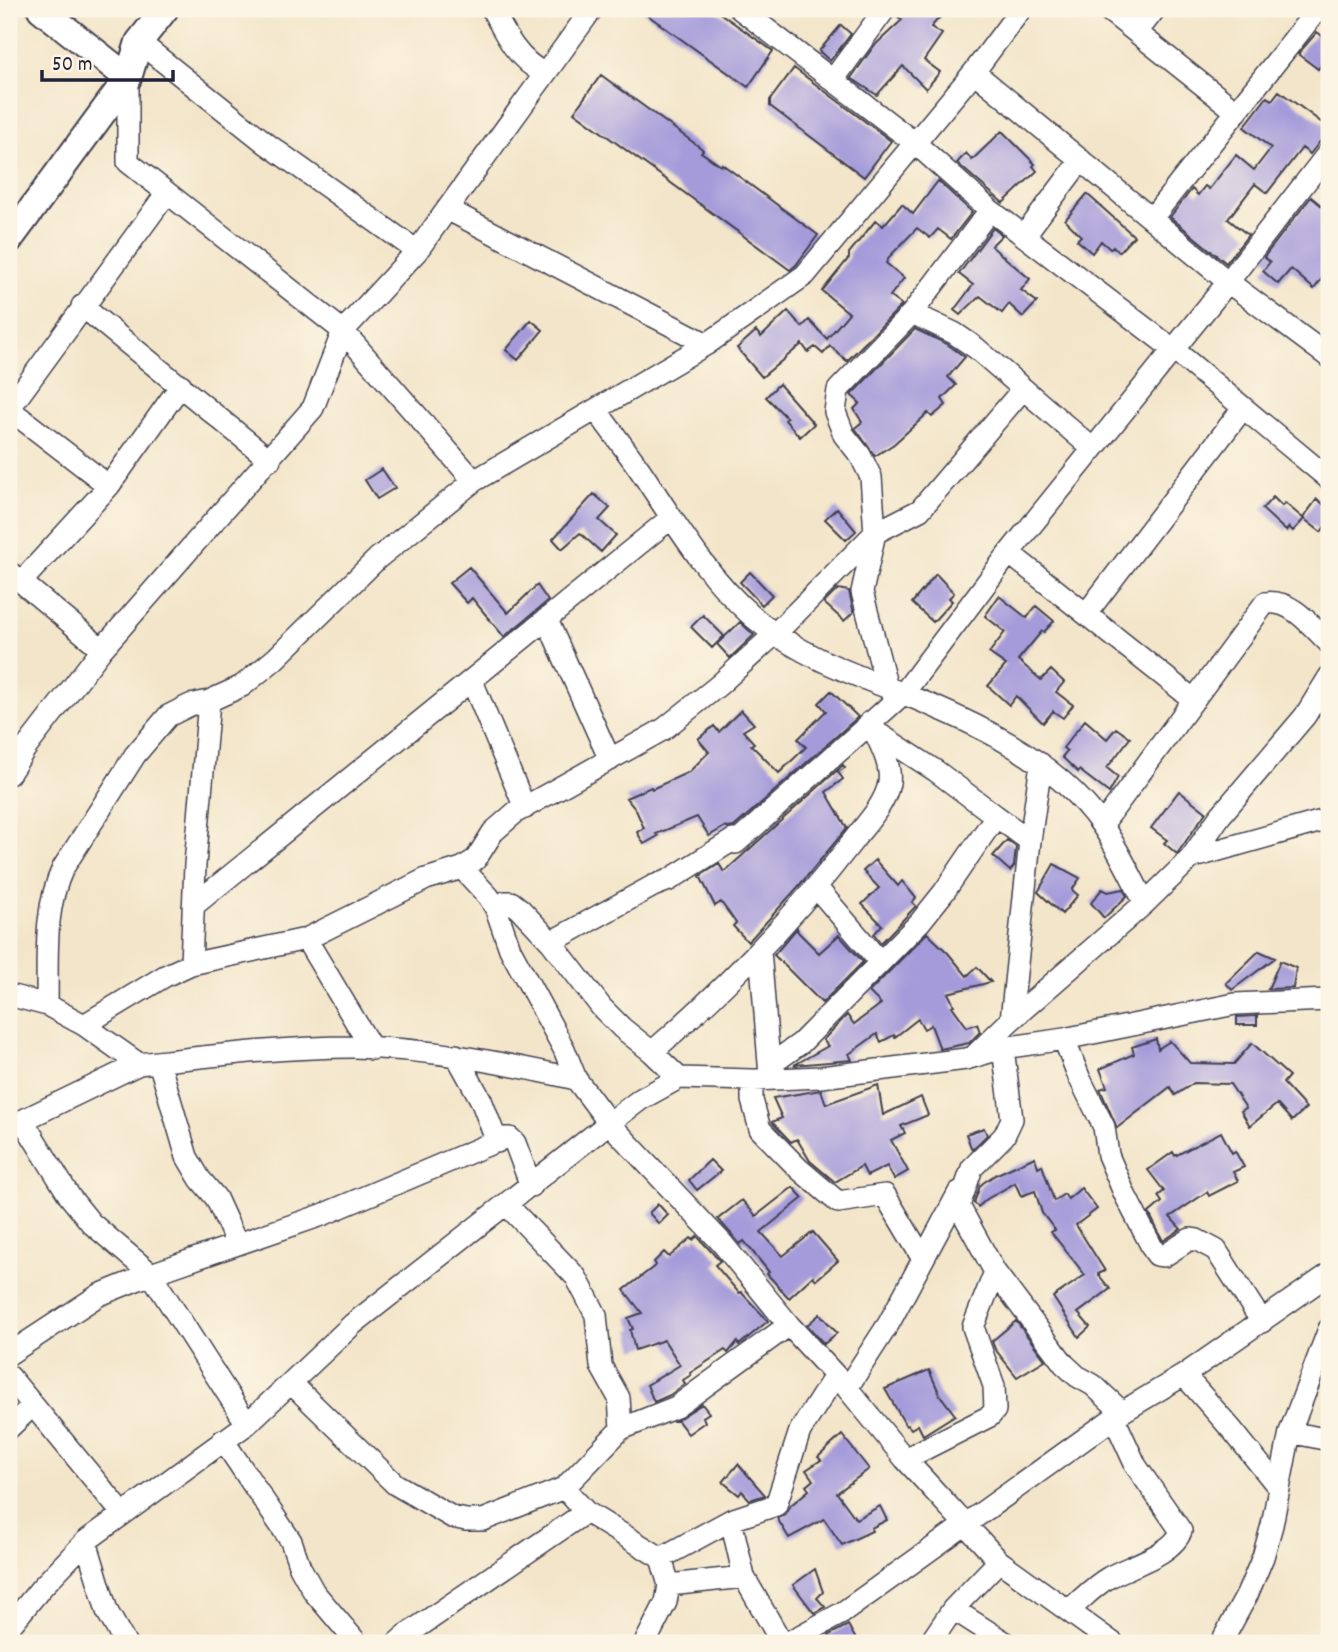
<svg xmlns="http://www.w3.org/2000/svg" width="1338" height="1652" font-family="Dekko,sans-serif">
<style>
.building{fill:#a59bda}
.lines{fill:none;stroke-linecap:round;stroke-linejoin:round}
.minor-casing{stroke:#413f50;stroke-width:24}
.tertiary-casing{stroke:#413f50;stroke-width:30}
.minor{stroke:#fff;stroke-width:21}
.tertiary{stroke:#fff;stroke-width:26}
</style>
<rect width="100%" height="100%" fill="#fcf5e5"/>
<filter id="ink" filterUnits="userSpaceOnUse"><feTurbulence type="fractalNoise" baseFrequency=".0143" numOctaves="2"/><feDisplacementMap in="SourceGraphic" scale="14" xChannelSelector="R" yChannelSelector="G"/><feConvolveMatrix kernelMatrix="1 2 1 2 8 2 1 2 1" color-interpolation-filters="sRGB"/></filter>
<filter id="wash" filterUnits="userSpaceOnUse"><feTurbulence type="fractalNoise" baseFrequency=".00686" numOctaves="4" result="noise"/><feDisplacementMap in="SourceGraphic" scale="28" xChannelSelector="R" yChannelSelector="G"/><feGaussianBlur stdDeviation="1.57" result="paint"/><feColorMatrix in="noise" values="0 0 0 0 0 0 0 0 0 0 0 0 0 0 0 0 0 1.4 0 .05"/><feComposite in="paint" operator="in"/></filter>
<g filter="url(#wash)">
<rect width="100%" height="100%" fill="#f3e5c9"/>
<g id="blocks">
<path class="building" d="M639,9H714L773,51L748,87Z
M898,9H947L931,27L942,34L924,60L940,72L926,89L903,66L877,95L851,78L874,46L902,20L896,15Z
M841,25L851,34L830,61L819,51Z
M1317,32L1329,41V55L1318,69L1298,54Z
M794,68L891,141L864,177L770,106V100Z
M601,75L701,148L703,150L701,152L721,166L722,164L818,235L796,265L790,270L574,112Z
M1279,91L1329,128V130L1310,154L1302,148L1267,193L1255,184L1228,219L1248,235L1226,263L1170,217L1192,189L1198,195L1205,186L1209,189L1236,155L1254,170L1271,148L1244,127L1267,97L1272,100Z
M1002,131L1035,164L1033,166L1037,171L1003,203L957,163L966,153L972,160Z
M938,181L972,212L951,239L938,229L930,238L917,228L890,256L886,263L904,278L890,296L902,305L847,361L830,346L823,354L815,347L808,352L802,344L762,377L737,348L756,331L761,337L788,311L802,327L809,320L827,339L849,313L822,291L849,258V253L876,220L883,226L902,204L913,214Z
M1087,194L1134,236L1119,252L1113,246L1110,249L1101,241L1092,253L1077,240L1081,236L1065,220Z
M1311,197L1329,212V269L1314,289L1291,269L1278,284L1263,271L1270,262L1264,257Z
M993,228L1002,235L991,246L1030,279L1021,290L1037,302L1023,317L1009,304L1002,313L980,296L960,315L954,310L973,285L959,274Z
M531,320L543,330L518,360L506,350Z
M915,329L947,344L965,357L948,377L956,385L942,399L946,405L932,417L928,413L894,444L875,456L855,428L862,422L854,409L860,403L851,395Z
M779,384L814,424L800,437L785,420L787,418L766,397Z
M382,469L395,488L377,499L365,480Z
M594,494L610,508L599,520L616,535L601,552L580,533L562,549L553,539Z
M1273,497L1282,506L1285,503L1304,519L1293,531L1289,527L1286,531L1262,509Z
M1317,499L1329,509V521L1321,532L1303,518Z
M837,508L856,531L846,540L825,519Z
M469,567L508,613L537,585L548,601L504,637L472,598L467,603L449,583Z
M750,572L772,595L762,605L740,582Z
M936,574L954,593L949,598L952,601L933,622L912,603Z
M838,589L849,591L853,609V613L844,621L824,603Z
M999,596L1027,618L1036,606L1054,621L1044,632L1042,631L1018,660L1041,680L1051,670L1064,682L1056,692L1073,705L1063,718L1053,711L1043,723L1016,696L1009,705L988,686L1006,665L989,653L1005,632L985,616Z
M703,615L724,636L712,648L691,627Z
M740,622L754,635L730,658L717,644Z
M831,691L858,717L734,827L728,828L726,826L709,836L697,817L656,834L658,836L644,844L637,832L644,828L636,810L626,798L651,787L652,789L689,772L709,752L698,739L714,726L719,732L741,710L754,724L743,731L754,743L751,745L779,773L806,747L798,739L826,711L819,703Z
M1085,720L1107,739L1116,728L1130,738L1107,768L1118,777L1109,793L1079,770L1078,772L1062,757L1067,751L1063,748Z
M843,765L845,768L838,772L843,779L826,792L847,828L798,887L748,942L733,926L736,923L721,902L715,906L700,876L719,864L724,872Z
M1179,791L1206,812L1177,854L1164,843L1167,840L1151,828Z
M1007,840L1016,847L1014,866L1010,871L993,856Z
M875,860L898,886L902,881L916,898L912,902L916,906L881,943L874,934L882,925L862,904L879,888L863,871Z
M1054,864L1080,878L1072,890L1078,895L1062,914L1038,892Z
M1102,889L1108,892L1123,889L1127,896L1104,918L1091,903Z
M797,928L798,932L819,953L839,935L863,962L822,1003L774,955Z
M927,933L948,953L967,976L977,967L991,982L948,993L954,1005L952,1006L967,1027L977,1024L980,1032L969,1043L940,1049L931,1025L924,1029L918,1019L895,1037L894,1035L881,1042L877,1034L849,1054L852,1060L794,1065L828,1046L823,1040L847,1015L854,1024L881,1004L869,992Z
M1259,951L1275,958L1232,990L1226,983Z
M1280,961L1296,968L1293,988L1268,989Z
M1257,1016V1025H1237V1017Z
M1156,1039L1158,1049L1170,1041L1190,1063L1234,1064L1252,1043L1289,1076L1283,1083L1306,1108L1292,1121L1277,1104L1250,1126L1241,1111L1246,1108L1230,1084L1194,1083L1175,1095L1170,1087L1117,1128L1100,1089L1107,1087L1100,1069L1134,1054L1132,1047Z
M878,1085L883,1115L921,1097L928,1115L901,1126L905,1133L891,1140L908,1171L894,1179L887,1166L867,1176L862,1166L835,1182L810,1161L797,1139L791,1142L772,1122L782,1118L773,1098L821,1090L826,1104Z
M984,1128L987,1135L972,1150L966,1134Z
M1221,1132L1232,1153L1235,1151L1244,1167L1233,1172L1238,1181L1209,1196L1207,1192L1170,1217L1181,1229L1163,1241L1149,1213L1162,1202L1158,1196L1164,1191L1148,1170L1173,1152L1175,1156Z
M1035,1157L1038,1167L1042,1165L1054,1201L1064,1194L1068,1199L1081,1188L1097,1209L1076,1225L1105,1271L1098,1274L1110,1289L1078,1313L1090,1327L1079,1337L1053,1297L1085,1275L1051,1232L1055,1230L1042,1213L1035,1191L1021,1196L1015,1183L987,1199L978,1207L974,1203L980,1186L983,1183L995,1175Z
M710,1160L721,1171L697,1190L689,1180Z
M793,1187L803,1198L761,1232L783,1256L813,1232L838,1261L816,1280L813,1276L789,1298L767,1274L769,1272L744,1241L740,1244L718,1219L742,1200L756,1216Z
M658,1204L668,1215L659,1224L649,1213Z
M697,1236L720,1261L715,1265L739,1293L741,1292L768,1321L739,1345L737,1342L728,1353L725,1350L690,1373L691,1375L683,1380L685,1384L670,1395L654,1402L647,1385L680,1365L664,1340L635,1350L630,1330L633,1329L628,1318L642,1313L624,1290L656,1265L654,1262L664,1252L669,1257L691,1238L693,1240Z
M820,1314L837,1333L824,1344L807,1325Z
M1016,1321L1045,1360L1017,1377L995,1349L992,1341Z
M929,1370L940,1395L955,1415L923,1435L918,1425L911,1429L908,1425L906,1426L885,1389Z
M702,1404L709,1413L703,1417L705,1422L688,1434L678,1421H675Z
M842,1435L869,1469L837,1493L856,1519L880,1506L887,1520L871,1528L872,1531L842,1545L824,1519L789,1538L777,1518L785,1515L790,1506L809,1490L806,1486L813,1480L806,1470L821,1460L818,1457Z
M738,1464L765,1495L750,1500L742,1491L739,1495L723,1482Z
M815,1569L823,1592L817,1598L825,1607L814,1613L793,1585Z
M848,1625L858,1643H835L829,1635Z"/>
</g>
</g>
<g filter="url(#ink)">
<use href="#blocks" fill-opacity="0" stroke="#413f50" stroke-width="2"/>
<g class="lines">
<g class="minor-casing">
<path id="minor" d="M492,9C505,34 518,61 544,73
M740,9L915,143L990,210L1174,350L1329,479
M1107,9L1237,112
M1137,32L1155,9
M139,42L267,144L417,251
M974,72L1228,282L1329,357
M128,78V162L343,331L474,481
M833,80L885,9
M447,209L707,344
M1152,218L1317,10
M1024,236L1081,160
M82,306L270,460
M912,313L954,333L976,348L1093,449
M9,409L166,194
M9,409L109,486
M596,410C611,430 626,450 640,470C675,522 705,575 753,617C795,653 849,673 899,692C972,721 1054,758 1101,824C1118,848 1131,877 1145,903
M1009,553L1194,700
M9,572L102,649
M22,581L109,486L181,385
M1086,614L1243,408
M547,620L610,760
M472,681L525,808
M887,688L862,592L875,533L871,477L860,455L844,435L835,412L838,390L912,313L990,210
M873,730L936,771L996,816
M9,774L25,749L102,649L313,408L343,331L417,251L592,9
M1102,825L1265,603C1292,599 1311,626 1329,643
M1191,858L1329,819
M462,868L489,897L496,909L510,949L564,1049L576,1079
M817,888L880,962
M193,906L671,518
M496,909L505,902H511L520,909L551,942L602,1008L622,1028L652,1052L679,1078
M306,939L372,1049
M551,942L653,886L669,880L733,840L736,843L903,694L1009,553L1228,282L1329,152
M760,950L770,1076
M191,964L195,865L209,701
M9,995L47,1005L84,1025L139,1064C210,1056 282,1047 353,1047C428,1048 503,1063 576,1079L609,1123L722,1243L789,1325L847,1388L905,1459L999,1561L1113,1643
M47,1005C48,959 43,910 63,868L135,755L168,716L190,705L209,701L242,686L275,659L378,558L474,481L707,344L805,275L974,72L1021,9
M1011,1020L1030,841L1041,764
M84,1025L165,976L191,964L306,939L426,879L462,868L476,859L493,832L516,812L664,729L719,685L776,633L875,533L920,510L1023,389
M1064,1039L1079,1077L1104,1127L1108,1155L1125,1195L1154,1251L1157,1255L1164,1256L1190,1239L1197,1240L1216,1250L1262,1322
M1003,1048L1012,1119L1004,1136L972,1168L959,1206L995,1272L1064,1364L1077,1376L1093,1385L1122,1412
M652,1052C726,988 793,919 852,842C865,825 885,805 889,783C892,763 878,740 870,722
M976,1054L1011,1020L1145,903L1191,858L1220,816L1305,716L1329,677
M456,1055L481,1100L497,1142
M159,1062L187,1157L200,1179L216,1198L237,1244
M770,1065L801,1043L920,922L944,892L996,816L1030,841
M752,1080V1100L760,1129L799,1169L838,1202L885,1195L923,1259
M23,1121L70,1197L91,1223L151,1274L247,1424
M9,1127L139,1064
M506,1204L576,1277L596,1315L601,1366L619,1398L621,1429
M9,1354L99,1295L151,1274L322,1215L504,1138H510L515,1143L531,1186
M1184,1375L1233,1431L1279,1488
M9,1376L122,1513
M291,1383L395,1484L452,1517L466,1520H483L564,1488L586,1512L661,1558L669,1585L666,1602L645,1643
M847,1388L889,1323L959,1192
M9,1428L32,1406
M1290,1432L1329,1440
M223,1440L291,1541L300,1567L314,1592L357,1643
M905,1459L990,1416L995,1410L994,1386L973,1327L995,1272
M564,1488L621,1429L676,1407L789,1325
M731,1520L744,1577L782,1643
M86,1541L107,1611L125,1643
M661,1558L731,1520L776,1505L800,1431L835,1376
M669,1585L744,1577
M953,1609L1006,1643
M1069,1610C1081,1600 1094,1586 1108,1578C1128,1566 1173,1555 1181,1531L1136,1466L1114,1418
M9,1627L42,1587L86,1541L247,1424L353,1324L609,1123L641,1099L679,1078L752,1080L821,1077L966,1059L1003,1048L1064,1039L1235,1004L1329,1000
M397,1643L405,1636L586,1512
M787,1643L842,1613L1122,1412L1184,1375L1329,1274
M930,1643L953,1609L999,1561
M1221,1643L1247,1595L1263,1557L1272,1525L1290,1432L1329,1329"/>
</g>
<g class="tertiary-casing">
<path id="tertiary" d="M41,9L128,78
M9,240L128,78L139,42L165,9"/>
</g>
<use href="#minor" class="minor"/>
<use href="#tertiary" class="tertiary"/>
</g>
</g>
<rect width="1338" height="1652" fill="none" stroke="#fcf5e5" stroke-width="35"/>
<path d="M42 70v10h131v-10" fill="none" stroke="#22223b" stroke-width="3.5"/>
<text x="52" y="70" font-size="21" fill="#22223b" stroke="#fcf5e5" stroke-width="5" paint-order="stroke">50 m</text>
</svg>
